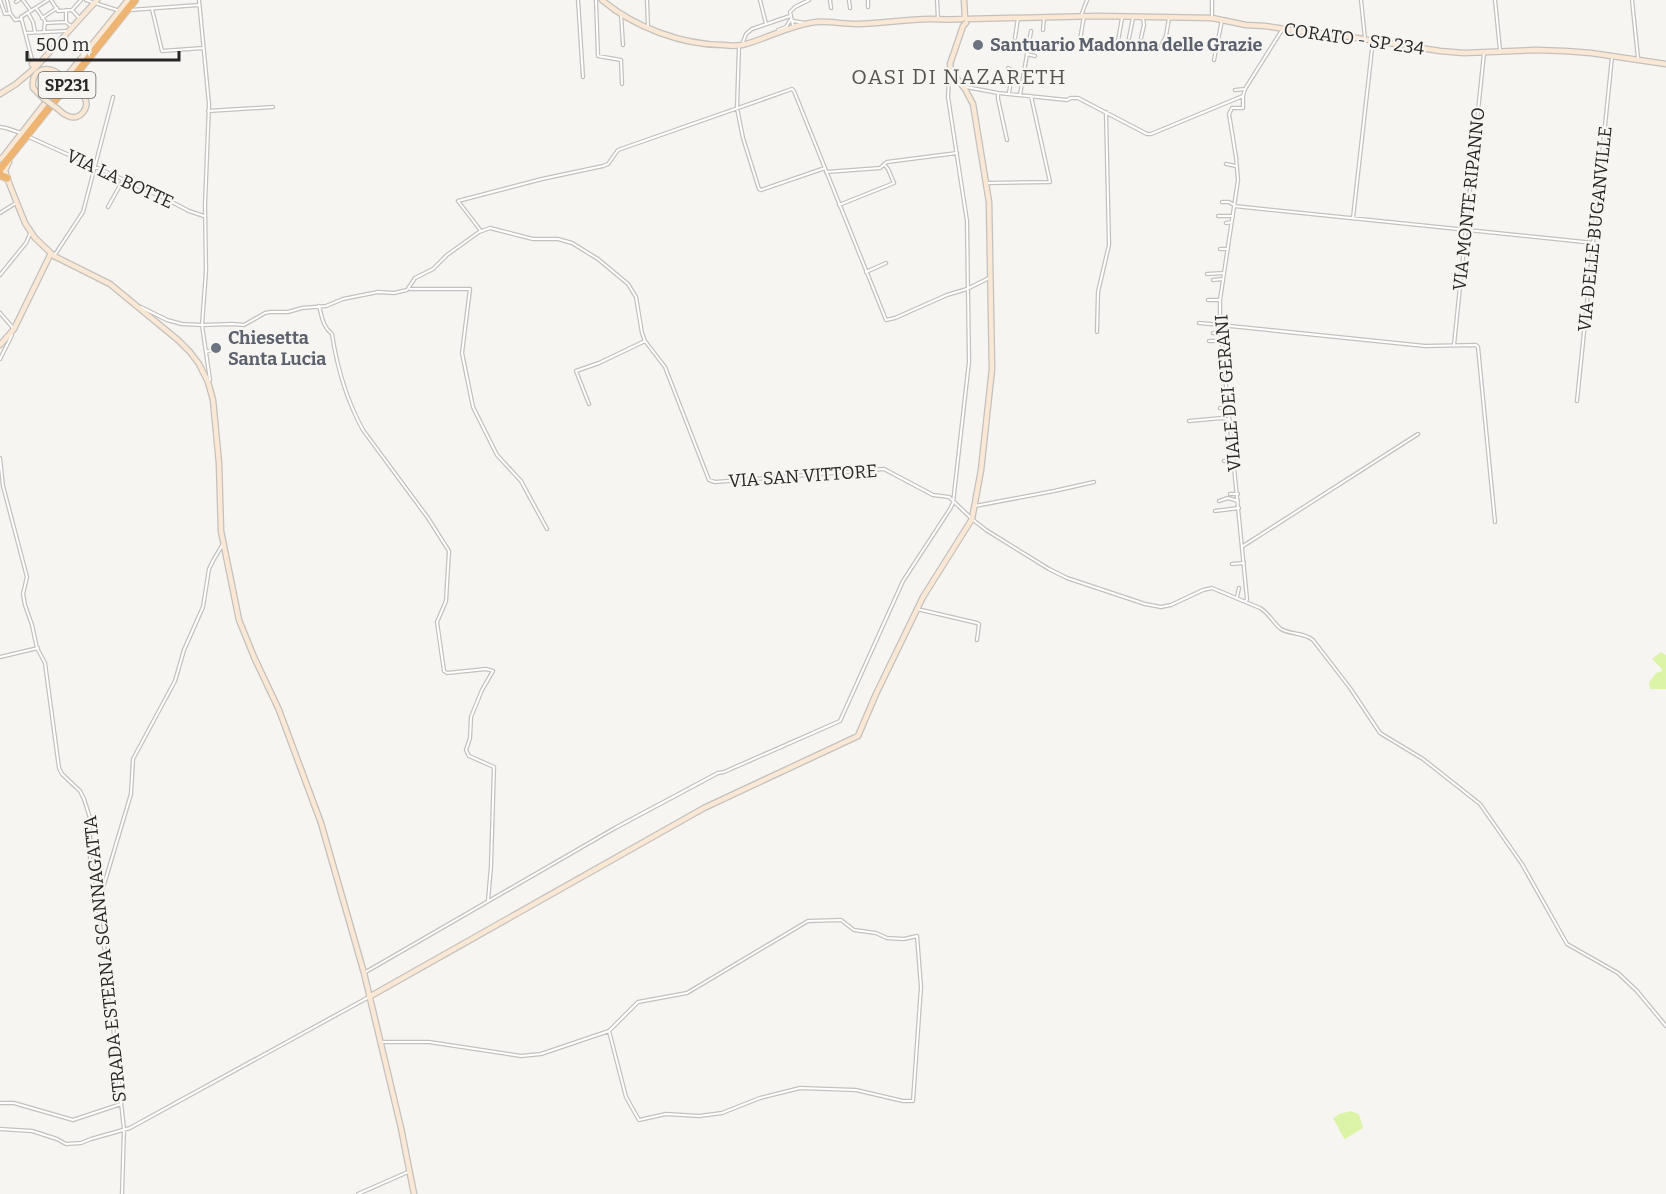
<svg xmlns="http://www.w3.org/2000/svg" width="1666" height="1194" font-family="Bitter,serif">
<style>
.green{fill:#dcf4a8}
.lines{fill:none;stroke-linecap:round;stroke-linejoin:round}
.street-casing{stroke:#c3c1bd;stroke-width:4.5}
.secondary-casing{stroke:#c3c1bd;stroke-width:7}
.highway-casing{stroke:#d0cfcf;stroke-width:9}
.street{stroke:#fff;stroke-width:2}
.secondary{stroke:#fae8d4;stroke-width:4.5}
.highway{stroke:#eeb471;stroke-width:7}
.secondary-bridge-casing{stroke:#c3c1bd;stroke-width:7;stroke-linecap:butt}
.secondary-bridge{stroke:#fae8d4;stroke-width:4.5}
.worship-dot{fill:#6b7280;stroke:#f7f5f2;stroke-width:2}
.labels{text-anchor:middle;stroke-width:4.5;stroke-linejoin:round;paint-order:stroke}
.shield{fill:#f7f5f2;stroke:#666562;stroke-width:1.5}
.shield-label{font-size:16px;font-weight:bold;fill:#282725}
.street-label{font-size:18px;fill:#282725;stroke:#f7f5f2}
.worship-label{font-size:18px;font-weight:bold;fill:#5b616d;stroke:#f7f5f2;text-anchor:start}
.quarter-label{font-size:21px;letter-spacing:1.5px;fill:#565551;stroke:#f7f5f2}
</style>
<rect width="100%" height="100%" fill="#f7f5f2"/>
<path class="green" d="M1661,652L1666,655V689H1650L1649,682L1656,673L1662,671L1661,668L1652,659Z
M1351,1111L1359,1114L1363,1128L1345,1139C1339,1132 1338,1125 1333,1119L1339,1114Z"/>
<g class="lines">
<g class="street-casing">
<path id="street" d="M0,0L5,14L10,13
M7,0L10,13L15,20L21,19
M23,0L31,11
M51,0L58,11L72,10L81,0
M86,0L120,11
M199,0L209,104L205,205L206,271L202,325L210,380L208,382
M578,0L583,77
M596,0L598,56L621,60L622,84
M647,0L648,27
M760,0L766,24
M830,0L831,8
M849,0L850,8
M868,0V7
M937,0L938,19
M1361,0L1365,39
M1495,0L1500,50
M1632,0L1638,58
M16,2L19,0
M36,8L45,21L44,32
M152,9L162,51L203,48
M66,10V22L71,26
M72,10L80,19
M130,10L199,5
M28,13L33,22L35,32
M621,14L623,45
M1081,16L1087,0
M42,18L57,8
M1212,18V0
M793,21L805,23
M45,23L66,22
M793,25L790,12L795,7L809,0
M778,30L786,27L791,19
M1043,30L1044,17
M25,33L67,31
M1015,38L1018,18
M1129,38L1133,18
M1141,38L1144,25L1143,18
M1080,40L1084,16
M1118,41L1122,18
M1029,44L1044,48
M742,45L746,34L752,29L790,16
M739,46L737,108L743,138L759,189L761,190L825,168
M1161,46L1166,36L1169,18
M1027,54L1035,56
M1214,60L1222,20
M33,63L21,17L48,0
M1008,68L1013,70L1009,93
M966,87L998,93L1067,100L1071,98H1078L1147,134H1151L1243,96
M1235,90L1245,89
M998,93V99L1007,140
M1020,95L1031,31
M208,111L273,107
M0,127L6,128L21,133
M29,137L162,197L189,211L204,216
M1226,164L1236,166
M826,172L880,168L887,162L957,153
M988,183L1050,182L1031,96
M1222,202H1229L1234,205
M839,205L894,183L888,169L884,164
M1234,206L1594,243
M108,207L123,180
M0,213L16,203
M1218,216H1233
M1353,218L1373,40
M1226,223L1232,222
M481,231L458,201L542,179L603,166L608,164L618,150L792,89L794,91L886,320L895,318L947,295L967,289L991,277
M1220,249H1228
M54,256L83,212L113,97
M866,272L886,263
M1207,274L1224,273
M0,275L26,243L30,234
M1213,280L1223,279
M410,289H470L462,353L473,407L497,455L521,481L547,529
M1208,300H1220
M319,306C322,317 323,327 332,334C337,367 347,401 363,430L428,518L449,551L446,601L437,622L444,671L447,673L486,669L493,671L482,690L471,717L470,738L466,750L469,756L494,767L491,866L488,901
M141,307L167,320L182,324L202,325L233,324L244,325L265,313L270,312H288L302,308L326,306L343,299L378,292L394,293L407,290L415,278L433,269L447,255L479,232L490,228L533,239H558L572,243L598,259L628,284L636,297L642,333L645,341L665,367L709,480L715,482L884,469L933,495L949,497L972,519L986,530L1049,569L1067,578L1145,604L1161,607L1171,605L1203,590L1212,588L1260,608C1269,613 1273,623 1281,629C1291,635 1304,632 1313,640L1350,688L1380,733L1423,759L1480,804L1522,864L1567,944L1618,973L1637,991L1666,1026
M0,313L14,329
M1199,323L1221,325
M1220,325L1425,346L1476,345L1478,347L1495,522
M1097,332L1098,292L1109,245L1106,112
M1213,333L1221,334
M1209,341H1222
M1454,345L1484,53
M206,352L214,349
M0,359L12,335
M1577,401L1612,57
M589,404L576,371L599,363L645,341
M1220,408L1229,409
M1189,421L1222,418L1230,420
M0,458L3,486L27,577L23,594L25,605L32,625L37,648L45,663L59,768L62,774L80,791L84,799L90,818V858L97,889L100,925L111,984L114,1039L124,1129L122,1194
M1224,461L1234,460
M1230,494H1238
M1219,501L1228,498L1238,501
M975,506L1054,491L1094,482
M1215,511L1239,508
M1243,546L1418,434
M1232,564L1244,563
M1237,597L1239,588
M1246,601L1247,599L1220,325V300L1238,180L1236,157L1229,114L1232,108H1243V96L1245,89L1282,30
M917,609L977,623L979,624L977,640
M0,657L38,648
M97,889L103,888L131,794L133,759L175,681L184,650L203,607L209,569L214,559L223,544
M364,973L615,828L718,773L724,772L840,721L903,581L950,509L953,503L969,362L967,221L948,97L949,77L951,71
M380,1042H429L521,1056L541,1054L609,1031L638,1002L687,993L808,921L841,920L854,930L876,933L887,938L904,939L917,936L921,987L913,1101H903L856,1090L800,1088L760,1098L722,1113L699,1116L666,1114L639,1120L626,1097L609,1031
M0,1103H14L73,1120L121,1104
M0,1129L32,1131L57,1139L66,1144L81,1143L91,1139L130,1128L369,997
M358,1194L408,1172"/>
</g>
<g class="secondary-casing">
<path id="secondary" d="M602,0C634,27 682,45 724,45C730,46 736,46 742,45C767,39 789,25 816,22C829,21 843,24 857,24C881,24 905,19 930,19C940,19 951,20 962,19
M964,0L965,18
M967,19L1099,16L1212,18L1246,25L1265,26L1305,32L1344,36L1440,51L1464,53L1536,50L1565,51L1591,53L1666,64
M35,62L37,65L34,67L32,64Z
M37,66L97,0
M64,93L73,90L81,93
M0,94L16,84L36,67
M43,98L33,88C30,65 55,64 64,80
M58,109C61,112 66,116 71,117C80,119 88,109 86,101C83,91 76,90 76,78
M0,159L3,157L49,98L128,0
M9,162L5,170L7,178L25,223L35,238L54,256L110,284L178,340L190,352L199,364L208,382L213,400L219,463L221,531L239,620L254,657L279,710L321,823L364,973L401,1128L414,1194
M0,345L14,329L51,253
M369,997L704,808L858,736L876,694L923,597L972,519L981,470L992,369L989,202L973,104L965,89L951,71L950,64L963,26L966,23"/>
</g>
<g class="highway-casing">
<path id="highway" d="M0,169L135,0
M0,175L7,178"/>
</g>
<use href="#street" class="street"/>
<use href="#secondary" class="secondary"/>
<use href="#highway" class="highway"/>
<g class="secondary-bridge-casing">
<path id="secondary-bridge" d="M43,98L58,109"/>
</g>
<use href="#secondary-bridge" class="secondary-bridge"/>
</g>
<g class="worship-dot">
<circle cx="978" cy="45" r="6"/>
<circle cx="216" cy="348" r="6"/>
</g>
<g class="labels">
<rect class="shield" x="38.5" y="72" width="57" height="26" rx="4.5"/>
<g class="shield-label">
<text x="67" y="91">SP231</text>
</g>
<g class="street-label">
<text transform="translate(1354 39) rotate(8)" y="6">CORATO - SP 234</text>
<text transform="translate(120 179) rotate(25)" y="6">VIA LA BOTTE</text>
<text transform="translate(1469 199) rotate(-84)" y="6">VIA MONTE RIPANNO</text>
<text transform="translate(1595 229) rotate(-84)" y="6">VIA DELLE BUGANVILLE</text>
<text transform="translate(1228 393) rotate(-95)" y="6">VIALE DEI GERANI</text>
<text transform="translate(803 476) rotate(-4)" y="6">VIA SAN VITTORE</text>
<text transform="translate(105 959) rotate(-96)" y="6">STRADA ESTERNA SCANNAGATTA</text>
</g>
<g class="worship-label">
<text x="990" y="51">Santuario Madonna delle Grazie</text>
<text x="228" y="344">Chiesetta<tspan x="228" dy="21">Santa Lucia</tspan></text>
</g>
<g class="quarter-label">
<text x="959" y="84">OASI DI NAZARETH</text>
</g>
</g>
<path d="M27 51v9h152v-9" fill="none" stroke="#282725" stroke-width="3"/>
<text x="36" y="51" font-size="18" fill="#282725" stroke="#f7f5f2" stroke-width="4.5" paint-order="stroke">500 m</text>
</svg>
